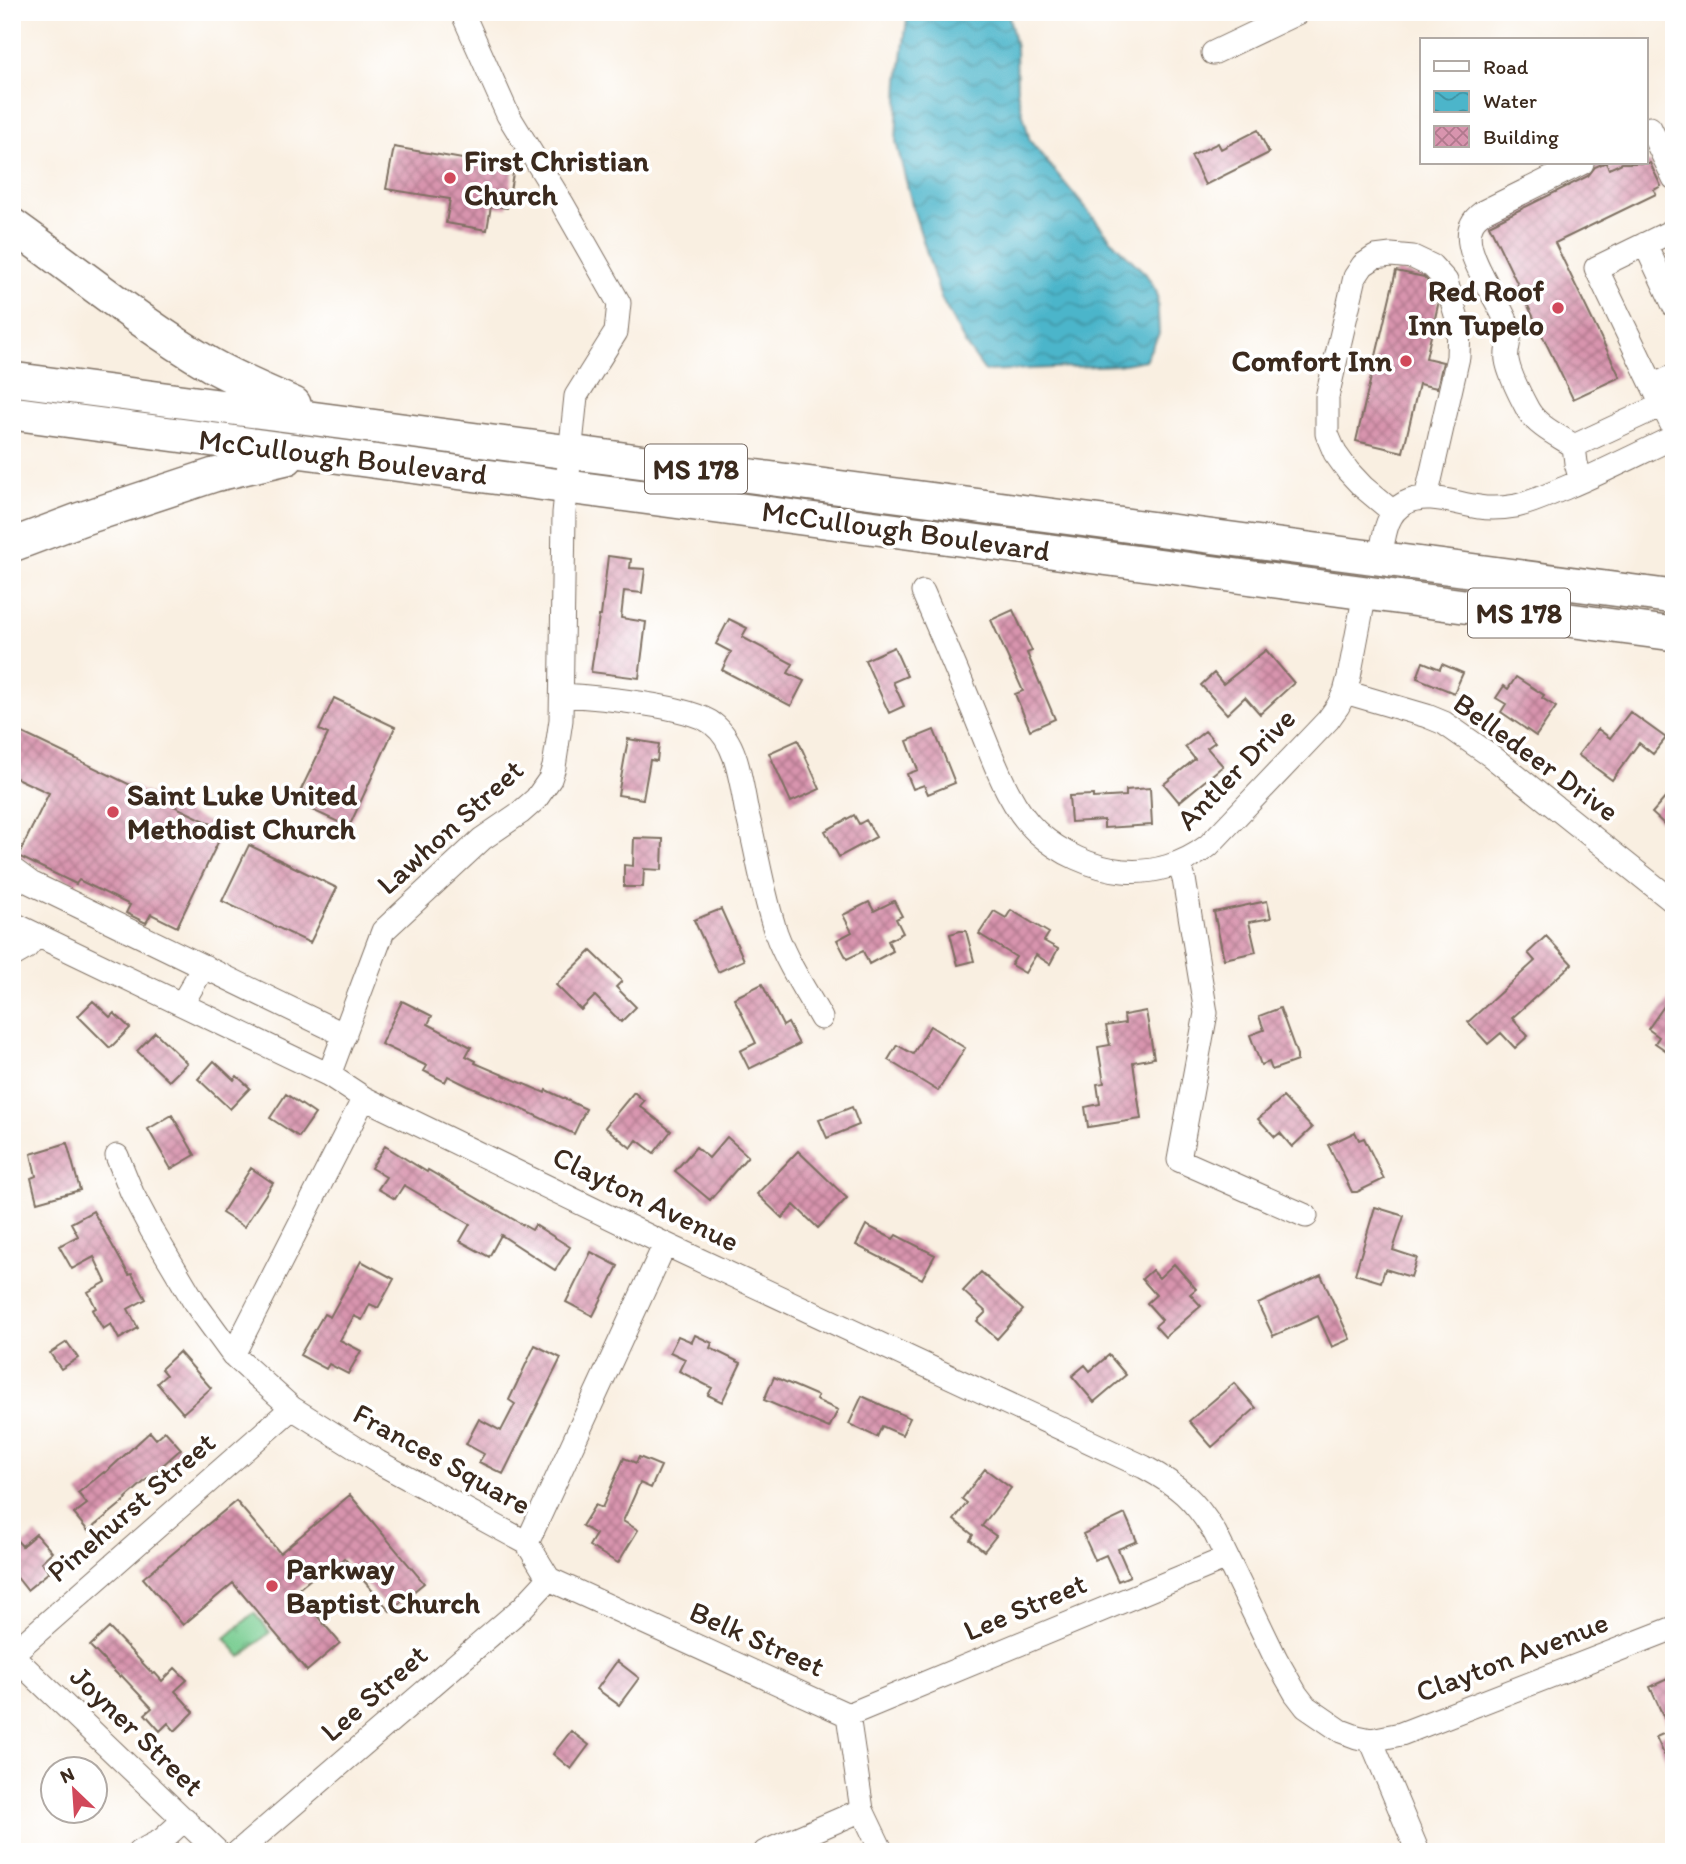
<svg xmlns="http://www.w3.org/2000/svg" width="1686" height="1864" font-family="Itim,sans-serif">
<style>
.park{fill:url(#park-crowns);stroke:#597b57;stroke-width:2}
.water{fill:url(#water-waves);stroke:#447074;stroke-width:2}
.building{fill:url(#building-cross-hatch)}
.lines{fill:none;stroke-linecap:round;stroke-linejoin:round}
.minor-casing{stroke:#7e6f62;stroke-width:25}
.highway-casing{stroke:#7e6f62;stroke-width:36}
.minor{stroke:#fff;stroke-width:23}
.highway{stroke:#fff;stroke-width:33}
.poi-dot{fill:#d1495b;stroke:#fff;stroke-width:2.5}
.labels{text-anchor:middle;stroke-width:7;stroke-linejoin:round;paint-order:stroke}
.shield{fill:#fff;stroke:#766a62;stroke-width:2}
.shield-label{font-size:28px;font-weight:bold;fill:#3b2a1e}
.poi-label{font-size:30px;font-weight:bold;fill:#3b2a1e;stroke:#fff;text-anchor:start}
.street-label{font-size:30px;fill:#3b2a1e;stroke:#fff}
</style>
<defs>
<pattern id="park-crowns" width="20" height="18" patternUnits="userSpaceOnUse" patternTransform="scale(1.75)"><rect width="20" height="18" fill="#77cc90"/><path d="M2 6a3 3 0 1 1 6 0M12 15a3 3 0 1 1 6 0" fill="none" stroke="#68af7c"/></pattern>
<pattern id="water-waves" width="16" height="10" patternUnits="userSpaceOnUse" patternTransform="scale(1.75)"><rect width="16" height="10" fill="#4cb5ca"/><path d="M0 5q4-4 8 0t8 0" fill="none" stroke="#4093a3"/></pattern>
<pattern id="building-cross-hatch" width="8" height="8" patternUnits="userSpaceOnUse" patternTransform="scale(1.75)"><rect width="8" height="8" fill="#d894ae"/><path d="M0 0l8 8M0 8l8-8" fill="none" stroke="#b0798d"/></pattern>
</defs>
<rect width="100%" height="100%" fill="#fff"/>
<filter id="ink" filterUnits="userSpaceOnUse"><feTurbulence type="fractalNoise" baseFrequency=".0143" numOctaves="2"/><feDisplacementMap in="SourceGraphic" scale="14" xChannelSelector="R" yChannelSelector="G"/><feConvolveMatrix kernelMatrix="1 2 1 2 8 2 1 2 1" color-interpolation-filters="sRGB"/></filter>
<filter id="wash" filterUnits="userSpaceOnUse"><feTurbulence type="fractalNoise" baseFrequency=".00686" numOctaves="4" result="noise"/><feDisplacementMap in="SourceGraphic" scale="28" xChannelSelector="R" yChannelSelector="G"/><feGaussianBlur stdDeviation="1.57" result="paint"/><feColorMatrix in="noise" values="0 0 0 0 0 0 0 0 0 0 0 0 0 0 0 0 0 1.4 0 .05"/><feComposite in="paint" operator="in"/></filter>
<g filter="url(#wash)">
<rect width="100%" height="100%" fill="#f9efe1"/>
<path class="park" d="M254,1613L270,1632L241,1657L225,1638Z"/>
<path class="water" d="M908,12H1008L1016,47L1017,91L1030,141L1115,244L1146,274L1157,293L1159,334L1145,360L1118,365L985,371L966,345L941,298L914,212L896,142L899,80Z"/>
<g id="blocks">
<path class="building" d="M1258,130L1269,153L1205,185L1191,156L1218,143L1221,149Z
M394,147L514,168L507,208L491,206L487,230L446,223L450,199L386,189Z
M1604,163H1606L1609,169L1622,163H1650L1661,186L1654,190L1656,194L1555,243L1620,377L1573,399L1489,225L1588,176L1595,167Z
M1396,271L1424,277L1434,288L1438,305L1426,358L1443,362L1437,388L1419,384L1403,452L1356,441Z
M608,556L631,559L630,568L645,569L642,593L624,591L621,618L646,622L639,678L591,672L599,616H601Z
M1013,610L1032,651L1027,653L1055,719L1030,730L1015,694L1023,691L991,620Z
M729,619L747,628L742,637L793,664L788,673L804,681L791,706L722,670L731,652L716,644Z
M894,647L907,676L893,682L904,706L889,713L865,660Z
M1266,650L1294,683L1260,714L1245,697L1227,714L1201,685L1214,673L1223,684Z
M1423,662L1440,669L1442,664L1463,673L1454,693L1417,678Z
M1516,677L1544,695L1542,698L1556,707L1536,736L1501,712L1506,704L1496,698L1504,686L1508,689Z
M334,698L395,727L349,827L295,802L328,734L319,730Z
M1630,712L1666,738L1653,754L1639,743L1612,780L1578,755L1598,729L1610,738Z
M12,728L224,830L177,927L151,914L146,923L126,913L130,905L79,880L76,884L18,856L49,793L12,776Z
M934,730L955,783L928,794L924,785L913,789L907,774L918,770L907,741Z
M1205,731L1215,742L1207,748L1223,766L1179,802L1164,784L1195,759L1185,747Z
M628,739L659,744L657,761L650,760L643,799L618,795Z
M798,740L820,789L791,802L769,753Z
M1150,788L1152,825L1104,828V820L1071,822L1069,796L1093,795V798L1126,796V790Z
M1674,788V833L1652,813Z
M854,815L859,824L866,820L876,837L839,857L825,831Z
M634,838L663,839L662,870L644,869L643,887H624V865L633,866Z
M249,845L337,888L310,943L222,901Z
M894,901L902,916L896,919L903,933L888,941L893,951L869,964L863,951L847,959L837,940L852,932L843,915L869,902L874,911Z
M1267,901L1271,918L1249,922L1256,952L1224,959L1214,912Z
M721,909L744,960L718,972L694,920Z
M1011,910L1049,933L1044,941L1058,949L1050,964L1036,955L1025,973L1011,965L1016,957L979,934L994,911L1006,918Z
M960,931H966L974,961L958,965L950,934Z
M1546,936L1572,964L1512,1018L1528,1036L1515,1048L1501,1033L1488,1044L1468,1022L1535,961L1528,953Z
M591,951L622,981L616,987L636,1007L621,1022L595,996L581,1010L556,985Z
M762,984L783,1026L788,1023L799,1044L749,1069L740,1051L756,1043L734,998Z
M1674,992V1056L1655,1043L1659,1037L1648,1029Z
M93,1001L110,1017L114,1013L130,1028L110,1048L78,1016Z
M402,1001L432,1016L428,1024L471,1047L466,1056L476,1061L475,1063L545,1093L546,1090L586,1109L574,1134L526,1111L468,1086L448,1076L445,1082L424,1071L427,1066L381,1044Z
M1280,1008L1297,1055V1061L1272,1070L1269,1062L1261,1065L1250,1035L1264,1030L1259,1016Z
M1146,1011L1154,1058L1133,1062L1141,1119L1088,1127L1085,1107L1100,1104L1097,1084L1104,1083L1098,1047L1110,1045L1106,1026L1125,1023L1124,1015Z
M930,1026L965,1048L938,1091L888,1060L897,1045L913,1054Z
M155,1032L187,1063L169,1081L137,1051Z
M214,1061L234,1080L237,1076L250,1088L230,1109L198,1079Z
M634,1092L644,1101L640,1106L671,1131L654,1153L637,1140L631,1148L605,1127Z
M286,1094L315,1114L299,1137L270,1118Z
M1283,1097L1312,1128L1292,1147L1280,1133L1275,1137L1258,1119Z
M852,1107L859,1125L827,1138L819,1120Z
M172,1115L195,1155L171,1169L148,1129Z
M1355,1132L1359,1140L1364,1138L1384,1179L1357,1192H1352L1328,1145Z
M727,1137L748,1156L710,1200L675,1171L696,1147L709,1158Z
M67,1143L80,1190L37,1202L31,1178L36,1176L31,1154Z
M385,1146L427,1172L428,1170L532,1230L535,1225L570,1247L555,1270L501,1235L489,1257L460,1241L470,1224L404,1185L395,1199L378,1189L386,1177L371,1168Z
M798,1151L847,1198L818,1228L794,1205L782,1218L757,1194Z
M251,1168L273,1183L244,1227L222,1213Z
M1375,1207L1404,1216L1393,1250L1417,1258L1411,1277L1385,1269L1381,1282L1355,1274Z
M93,1211L129,1275L132,1274L146,1299L128,1309L138,1328L119,1339L111,1324L103,1329L92,1310L96,1308L88,1292L106,1282L94,1257L72,1269L59,1246L78,1236L71,1223Z
M866,1225L893,1239L896,1235L935,1255L922,1279L856,1245Z
M591,1252L618,1266L593,1316L566,1302Z
M361,1261L394,1279L378,1308L370,1304L362,1320L354,1316L340,1340L361,1351L348,1374L329,1364L326,1369L300,1355L324,1314L330,1317Z
M1174,1264L1196,1289L1190,1294L1201,1306L1165,1337L1155,1326L1162,1320L1147,1303L1156,1295L1142,1279L1152,1270L1159,1278Z
M981,1272L1023,1310L997,1339L977,1321L986,1312L963,1291Z
M1321,1275L1350,1339L1332,1347L1318,1316L1273,1336L1258,1304Z
M695,1335L712,1343L710,1348L741,1363L722,1402L708,1395L712,1388L679,1371L685,1359L670,1352L678,1336L692,1342Z
M67,1342L78,1358L61,1369L50,1353Z
M535,1345L561,1358L503,1474L479,1462L484,1454L466,1444L479,1419L501,1431L515,1404L509,1400Z
M179,1352L211,1388L183,1413L157,1383L166,1375L161,1369Z
M1109,1355L1126,1375L1094,1402L1072,1376L1085,1365L1090,1371Z
M774,1377L818,1396L816,1400L838,1410L829,1428L764,1400Z
M1234,1383L1256,1408L1212,1447L1189,1421Z
M862,1396L910,1418L902,1435L882,1426L877,1437L849,1424Z
M165,1431L181,1449L126,1498L127,1499L88,1531L74,1514L87,1504L78,1493L104,1472L105,1473L150,1432L156,1439Z
M639,1457L661,1466L651,1488L640,1483L623,1521L638,1530L618,1563L589,1546L596,1534L582,1526L595,1505L602,1508L624,1458L636,1463Z
M985,1469L1011,1488L982,1526L996,1536L984,1551L970,1540L973,1535L954,1520L967,1503L962,1499Z
M350,1495L424,1583L390,1611L344,1558L336,1565L333,1561L296,1591L340,1643L307,1671L233,1583L183,1625L143,1578L236,1501L280,1553Z
M1125,1514L1137,1541L1118,1549L1130,1576L1118,1581L1106,1555L1095,1560L1083,1534Z
M36,1534L52,1552L41,1562L49,1572L27,1590L12,1571V1535L22,1546Z
M109,1628L153,1674L155,1673L162,1681L175,1668L187,1680L175,1691L194,1712L175,1731L168,1723L160,1731L145,1714L152,1708L121,1675L120,1677L90,1646Z
M617,1661L639,1678L619,1705L597,1689Z
M1674,1676V1776L1656,1737L1670,1731L1650,1687Z
M571,1731L589,1745L571,1769L553,1754Z"/>
</g>
</g>
<g filter="url(#ink)">
<use href="#blocks" fill-opacity="0" stroke="#7e6f62" stroke-width="2"/>
<g class="lines">
<g class="minor-casing">
<path id="minor" d="M1213,53L1299,12
M1646,130L1650,128L1674,178
M1645,244L1674,306
M1653,386L1674,376
M1662,405L1596,268L1674,230
M1574,446C1559,436 1537,426 1528,410C1521,397 1509,374 1507,360C1505,349 1512,338 1509,328C1501,302 1458,250 1472,224C1474,219 1479,215 1483,212L1582,163
M1581,481L1576,463L1574,446L1662,405L1674,429
M1393,512L1363,487L1348,471L1335,453L1327,434V397L1355,277L1363,265L1375,257L1391,255L1413,257L1432,266L1446,281L1459,325L1458,357L1426,498
M1380,559C1384,538 1385,513 1405,503C1428,491 1455,504 1479,507C1491,509 1504,508 1516,506C1534,502 1550,494 1567,487C1603,472 1638,454 1674,437
M923,592C942,636 961,680 979,725C994,760 1008,805 1037,832C1060,853 1092,868 1123,871C1154,874 1184,864 1208,846L1328,720L1338,706L1345,692L1349,677L1365,593
M1345,692L1427,716L1444,723L1490,755L1674,902
M562,695C593,697 690,705 713,724C738,743 741,784 747,813C757,852 763,894 776,933C787,963 805,990 821,1018
M1179,864L1184,879L1206,1013L1179,1160L1306,1216
M12,869L31,883L345,1035
M12,923L329,1075L364,1098L665,1244L1144,1467C1179,1486 1194,1499 1215,1533L1276,1659L1296,1694L1306,1707L1341,1731L1357,1737L1371,1740L1401,1734L1674,1628
M12,956L26,948L37,935
M182,1004L204,966
M329,1075L383,931L482,839L520,813L536,799L550,779L554,767L561,720L564,513L576,396L616,332L619,303L562,203L508,115L462,12
M117,1156L132,1193L151,1229L195,1303L233,1355L292,1408L378,1462L527,1543L549,1579L848,1715L862,1810L882,1852
M233,1355L364,1098
M527,1543L665,1244
M12,1654L292,1408
M12,1655L218,1852
M848,1715L1227,1558
M1371,1740L1418,1852
M139,1852L162,1840L185,1819
M238,1852L522,1608L549,1579
M765,1852L862,1810"/>
</g>
<g class="highway-casing">
<path id="highway" d="M12,225C78,272 141,324 211,365C238,380 266,392 294,404
M12,379L1674,597
M12,413L1674,634
M12,545L81,519L214,475L287,458"/>
</g>
<use href="#minor" class="minor"/>
<use href="#highway" class="highway"/>
</g>
</g>
<g class="poi-dot">
<circle cx="450" cy="178" r="7"/>
<circle cx="1558" cy="308" r="7"/>
<circle cx="1406" cy="361" r="7"/>
<circle cx="113" cy="812" r="7"/>
<circle cx="272" cy="1586" r="7"/>
</g>
<g class="labels">
<g class="shield">
<rect x="645" y="444.5" width="102" height="49" rx="5"/>
<rect x="1468" y="588.5" width="102" height="49" rx="5"/>
</g>
<g class="shield-label">
<text x="696" y="479">MS 178</text>
<text x="1519" y="623">MS 178</text>
</g>
<g class="poi-label">
<text x="464" y="171">First Christian<tspan x="464" dy="34">Church</tspan></text>
<text x="1544" y="301" text-anchor="end">Red Roof<tspan x="1544" dy="34">Inn Tupelo</tspan></text>
<text x="1392" y="371" text-anchor="end">Comfort Inn</text>
<text x="127" y="805">Saint Luke United<tspan x="127" dy="34">Methodist Church</tspan></text>
<text x="286" y="1579">Parkway<tspan x="286" dy="34">Baptist Church</tspan></text>
</g>
<g class="street-label">
<text transform="translate(343 457) rotate(7)" y="10">McCullough Boulevard</text>
<text transform="translate(906 531) rotate(8)" y="10">McCullough Boulevard</text>
<text transform="translate(1536 757) rotate(36)" y="10">Belledeer Drive</text>
<text transform="translate(1236 769) rotate(-46)" y="10">Antler Drive</text>
<text transform="translate(450 827) rotate(-42)" y="10">Lawhon Street</text>
<text transform="translate(646 1199) rotate(26)" y="10">Clayton Avenue</text>
<text transform="translate(442 1459) rotate(29)" y="10">Frances Square</text>
<text transform="translate(131 1507) rotate(-41)" y="10">Pinehurst Street</text>
<text transform="translate(1025 1607) rotate(-23)" y="10">Lee Street</text>
<text transform="translate(757 1639) rotate(24)" y="10">Belk Street</text>
<text transform="translate(1512 1657) rotate(-21)" y="10">Clayton Avenue</text>
<text transform="translate(374 1693) rotate(-41)" y="10">Lee Street</text>
<text transform="translate(137 1731) rotate(44)" y="10">Joyner Street</text>
</g>
</g>
<rect width="1686" height="1864" fill="none" stroke="#fff" stroke-width="42"/>
<rect x="1420" y="38" width="228" height="126" fill="#ffffff" stroke="#b1aaa5" stroke-width="2"/>
<rect x="1434" y="61" width="35" height="10" fill="#ffffff" stroke="#b1aaa5" stroke-width="2"/>
<text x="1483" y="74" font-size="21" fill="#3b2a1e">Road</text>
<rect x="1434" y="91" width="35" height="21" fill="url(#water-waves)" stroke="#b1aaa5" stroke-width="2"/>
<text x="1483" y="108" font-size="21" fill="#3b2a1e">Water</text>
<rect x="1434" y="126" width="35" height="21" fill="url(#building-cross-hatch)" stroke="#b1aaa5" stroke-width="2"/>
<text x="1483" y="144" font-size="21" fill="#3b2a1e">Building</text>
<g transform="translate(74 1790) rotate(335)"><circle r="33" fill="#ffffff" stroke="#b1aaa5" stroke-width="2"/>
<path d="M0-5L12 26L0 18L-12 26Z" fill="#d1495b"/>
<text y="-10" font-size="19" font-weight="bold" text-anchor="middle" fill="#3b2a1e">N</text>
</g>
</svg>
